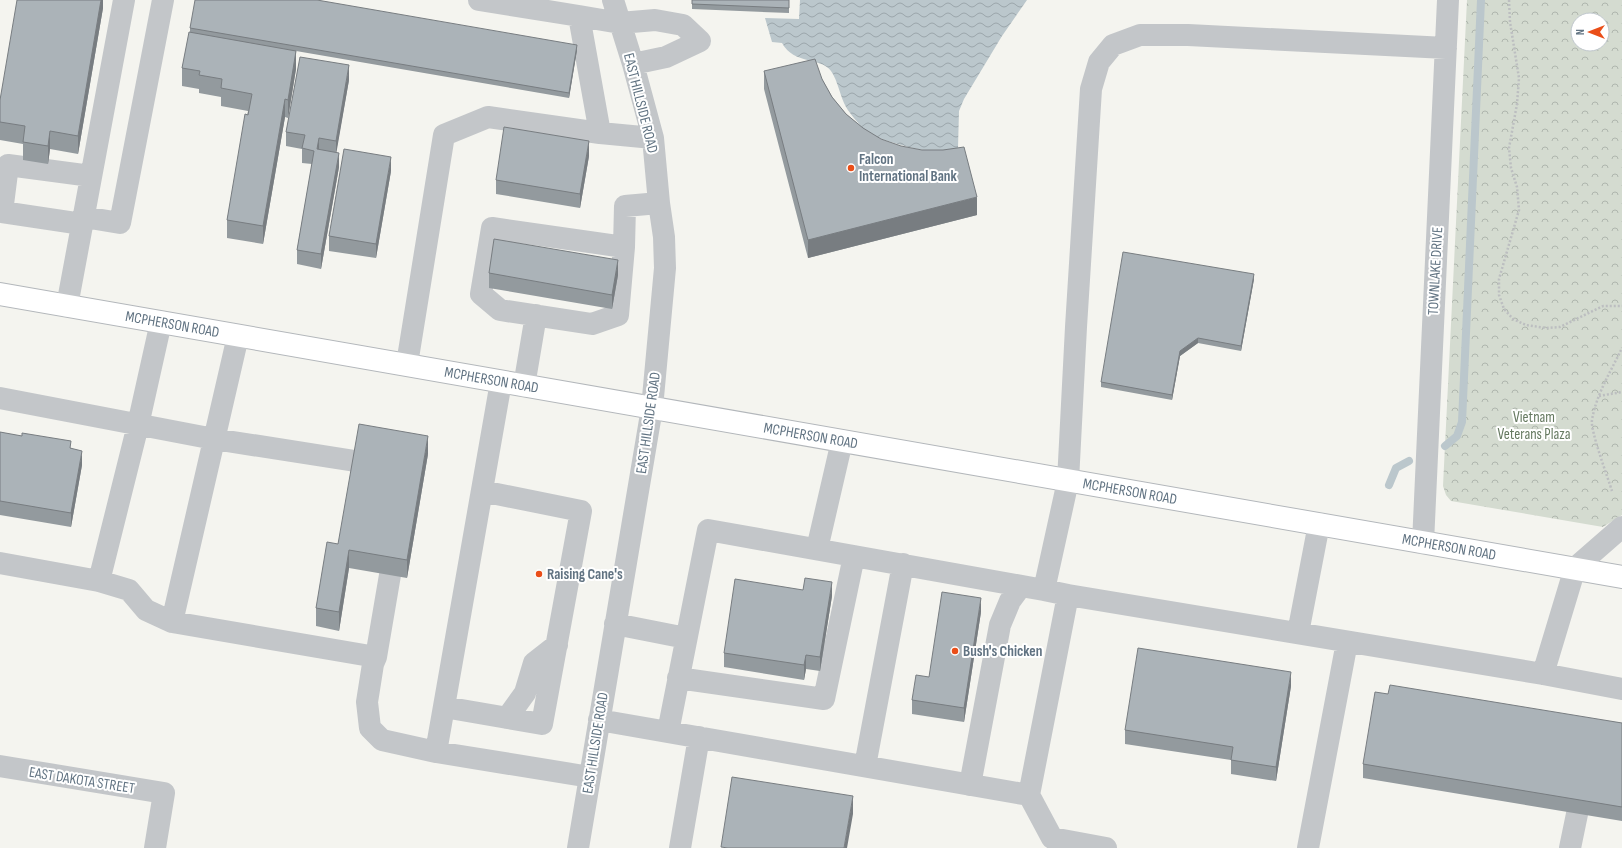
<svg xmlns="http://www.w3.org/2000/svg" width="1622" height="848" font-family="'Sofia Sans Condensed',sans-serif">
<style>
.park{fill:url(#park-crowns);fill-rule:evenodd}
.water{fill:url(#water-waves)}
.lines{fill:none;stroke-linecap:round;stroke-linejoin:round}
.stream{stroke:#bbc7cc;stroke-width:8}
.major-casing{stroke:#b3b7bb;stroke-width:24}
.path{stroke:#bcbec0;stroke-width:2.5;stroke-dasharray:2 2;stroke-linecap:butt}
.minor{stroke:#c3c6c9;stroke-width:22}
.major{stroke:#fff;stroke-width:22}
.wall{fill:#939a9e}
.shaded-wall{fill:#787d81}
.building{fill:#abb3b8;stroke:#787d81}
.poi-dot{fill:#ea4e18;stroke:#fff;stroke-width:1.5}
.labels{text-anchor:middle;stroke-width:4;stroke-linejoin:round;paint-order:stroke}
.street-label{font-size:15px;fill:#617382;stroke:#fff}
.poi-label{font-size:15px;font-weight:bold;fill:#617382;stroke:#fff;text-anchor:start}
.park-label{font-size:15px;fill:#657960;stroke:#fff}
</style>
<defs>
<pattern id="park-crowns" width="20" height="18" patternUnits="userSpaceOnUse"><rect width="20" height="18" fill="#d4dbd0"/><path d="M2 6a3 3 0 1 1 6 0M12 15a3 3 0 1 1 6 0" fill="none" stroke="#afb6ae"/></pattern>
<pattern id="water-waves" width="16" height="10" patternUnits="userSpaceOnUse"><rect width="16" height="10" fill="#bbc7cc"/><path d="M0 5q4-4 8 0t8 0" fill="none" stroke="#9ba6ab"/></pattern>
</defs>
<rect width="100%" height="100%" fill="#f4f4ef"/>
<path class="park" d="M1467,0H1622V515L1603,527L1451,501L1446,495L1443,486ZM1578,20H1602V44H1578Z"/>
<path class="water" d="M800,0H1027L1002,36L964,99L959,111L958,148C950,150 940,152 931,151C920,151 876,139 868,133C862,128 850,114 846,107C840,96 838,81 831,71C821,57 794,65 782,43L772,42L765,18L799,19Z"/>
<g class="lines">
<path class="stream" d="M1445,446L1457,436L1462,422L1481,0
M1389,485L1396,468L1409,461"/>
<g class="major-casing">
<g id="major">
<path id="s1" d="M0,294L1622,577"/>
</g>
</g>
<path class="path" d="M1509,0L1510,22L1519,78L1517,104L1509,148L1511,168L1517,187L1519,210L1499,279V295L1504,309L1513,319L1526,325L1546,328L1560,327L1603,306H1622
M1599,396L1622,392
M1612,491C1608,478 1590,430 1592,420C1596,395 1611,371 1622,348"/>
<path class="minor" d="M479,0L579,16L600,133
M579,16L620,23L655,20L683,25L700,41L666,57L633,64
M84,217L120,223L163,0
M82,224L2,212L8,165L91,176
M624,247L492,228L481,294L500,310L592,324L618,315L624,247L625,206L659,203
M67,306L124,0
M238,336L172,622L376,657
M407,364L444,135L488,117L600,133L653,138
M501,382L436,752L590,777
M524,386L536,315
M0,398L214,439L355,461
M1423,543L1448,0
M817,549L842,441
M0,563L99,581L129,590L146,610L172,622
M390,575L376,657L373,664L367,702L370,728L382,740L436,752
M99,581L138,425L161,322
M1068,595L1543,674L1622,689
M615,624L686,638
M1298,633L1319,524
M1543,674L1575,568L1622,527
M678,678L824,699L854,556
M444,707L542,724L581,511L482,491
M507,718L525,693L534,663L557,645
M599,720L1029,795L1068,595L1044,590L1068,481L1076,327L1091,89L1099,62L1113,45L1140,35H1188L1446,48
M668,732L708,530L1044,590
M0,766L164,793L155,848
M865,766L903,564
M970,785L1000,625L1010,601L1021,586
M1029,795L1052,838L1106,848
M578,848L652,408L665,268L664,237L659,203L653,138L633,64L613,0
M680,848L699,737
M1308,848L1347,642
M1570,848L1577,814"/>
<use href="#major" class="major"/>
</g>
<path class="wall" d="M103,0V8L78,154L50,149L48,164L23,160V144L0,140V100Z
M692,0H789V13L692,9Z
M190,28L577,50L569,98L296,51V69L288,118L285,117L263,244L227,238V220L248,111L221,106V97L199,93V89L182,86V68L190,32Z
M764,71L822,79L832,97L846,114L863,128L977,215L808,258L764,89Z
M349,80L336,152L339,167L321,269L297,264V250L312,164L302,163V149L286,146V132Z
M589,156L580,208L496,194V180Z
M391,171L376,258L329,251V236Z
M489,273L618,275L612,309L489,288Z
M1254,279L1241,351L1198,343L1180,356L1172,400L1101,387V382Z
M0,432L71,448L82,465L71,527L0,515Z
M428,454L407,578L349,568L339,631L316,626V608L338,544Z
M832,596L820,671L806,669L804,680L724,667V653Z
M981,612L964,722L912,714V700Z
M1291,686L1276,781L1231,774V760L1125,744V730Z
M1388,694L1622,723V821L1363,778V764Z"/>
<path class="shaded-wall" d="M101,0H103V8L78,154V136Z
M577,45V50L569,98V93Z
M296,51V69L288,118V100Z
M349,65V80L336,155V141Z
M285,99V117L263,244V226Z
M50,131V149L48,164V146Z
M319,138V152L317,149Z
M589,141V156L580,208V194Z
M339,153V167L321,269V254Z
M391,157V171L376,258V244Z
M977,197V215L808,258V240Z
M618,260V275L612,309V295Z
M1254,274V279L1241,351V346Z
M1198,338V343L1180,356L1172,400V395L1180,351Z
M428,436V454L407,578V560Z
M82,451V465L71,527V513Z
M349,550V568L339,631V612Z
M832,582V596L820,671V657Z
M981,598V612L964,722V708Z
M806,655V669L804,680V665Z
M1291,672V686L1276,781V767Z
M853,796V814L847,848H844Z"/>
<path class="building" d="M17,0H101L78,136L50,131L48,146L23,142L25,126L0,122V100Z
M195,0H317L577,45L569,93L190,28Z
M692,0H789V8L692,4Z
M189,32L296,51L288,100L285,99L263,226L227,220L245,114L248,115L252,94L221,88L222,79L199,75L200,71L182,68Z
M300,57L349,65L336,141L319,138L317,149L339,153L321,254L297,250L314,151L302,148L305,135L286,132Z
M815,59L822,79L832,97L846,114L863,128L881,139L901,146L922,150H943L964,147L977,197L808,240L764,71Z
M504,127L589,141L580,194L496,180Z
M344,149L391,157L376,244L329,236Z
M494,239L618,260L612,295L489,273Z
M1123,252L1254,274L1241,346L1198,338L1180,351L1172,395L1101,382Z
M359,424L428,436L407,560L349,550L339,612L316,608L327,542L338,544Z
M0,432L22,436V433L71,441L70,448L82,451L71,513L0,501Z
M805,578L832,582L820,657L806,655L804,665L724,653L735,579L803,590Z
M942,592L981,598L964,708L912,700L916,675L929,677Z
M1138,648L1291,672L1276,767L1231,760L1233,747L1125,730Z
M1390,685L1622,723V807L1363,764L1375,692L1388,694Z
M732,777L853,796L844,848H728L721,847Z"/>
<g class="poi-dot">
<circle cx="851" cy="168" r="4"/>
<circle cx="539" cy="574" r="4"/>
<circle cx="955" cy="651" r="4"/>
</g>
<g class="labels">
<g class="street-label">
<text transform="translate(641 103) rotate(76)" y="5">EAST HILLSIDE ROAD</text>
<text transform="translate(1435 271) rotate(-87)" y="5">TOWNLAKE DRIVE</text>
<text dy="5" stroke="none"><textPath href="#s1" startOffset="175">MCPHERSON ROAD</textPath></text>
<text dy="5" stroke="none"><textPath href="#s1" startOffset="499">MCPHERSON ROAD</textPath></text>
<text transform="translate(648 423) rotate(-82)" y="5">EAST HILLSIDE ROAD</text>
<text dy="5" stroke="none"><textPath href="#s1" startOffset="823">MCPHERSON ROAD</textPath></text>
<text dy="5" stroke="none"><textPath href="#s1" startOffset="1147">MCPHERSON ROAD</textPath></text>
<text dy="5" stroke="none"><textPath href="#s1" startOffset="1471">MCPHERSON ROAD</textPath></text>
<text transform="translate(595 743) rotate(-81)" y="5">EAST HILLSIDE ROAD</text>
<text transform="translate(82 780) rotate(9)" y="5">EAST DAKOTA STREET</text>
</g>
<g class="poi-label">
<text x="859" y="164">Falcon<tspan x="859" dy="17">International Bank</tspan></text>
<text x="547" y="579">Raising Cane's</text>
<text x="963" y="656">Bush's Chicken</text>
</g>
<g class="park-label">
<text x="1534" y="422">Vietnam<tspan x="1534" dy="17">Veterans Plaza</tspan></text>
</g>
</g>
<g transform="translate(1590 32) rotate(270)"><circle r="19" fill="#ffffff" stroke="#c0c7cd"/>
<path d="M0-3L7 15L0 10L-7 15Z" fill="#ea4e18"/>
<text y="-6" font-size="11" font-weight="bold" text-anchor="middle" fill="#617382">N</text>
</g>
</svg>
